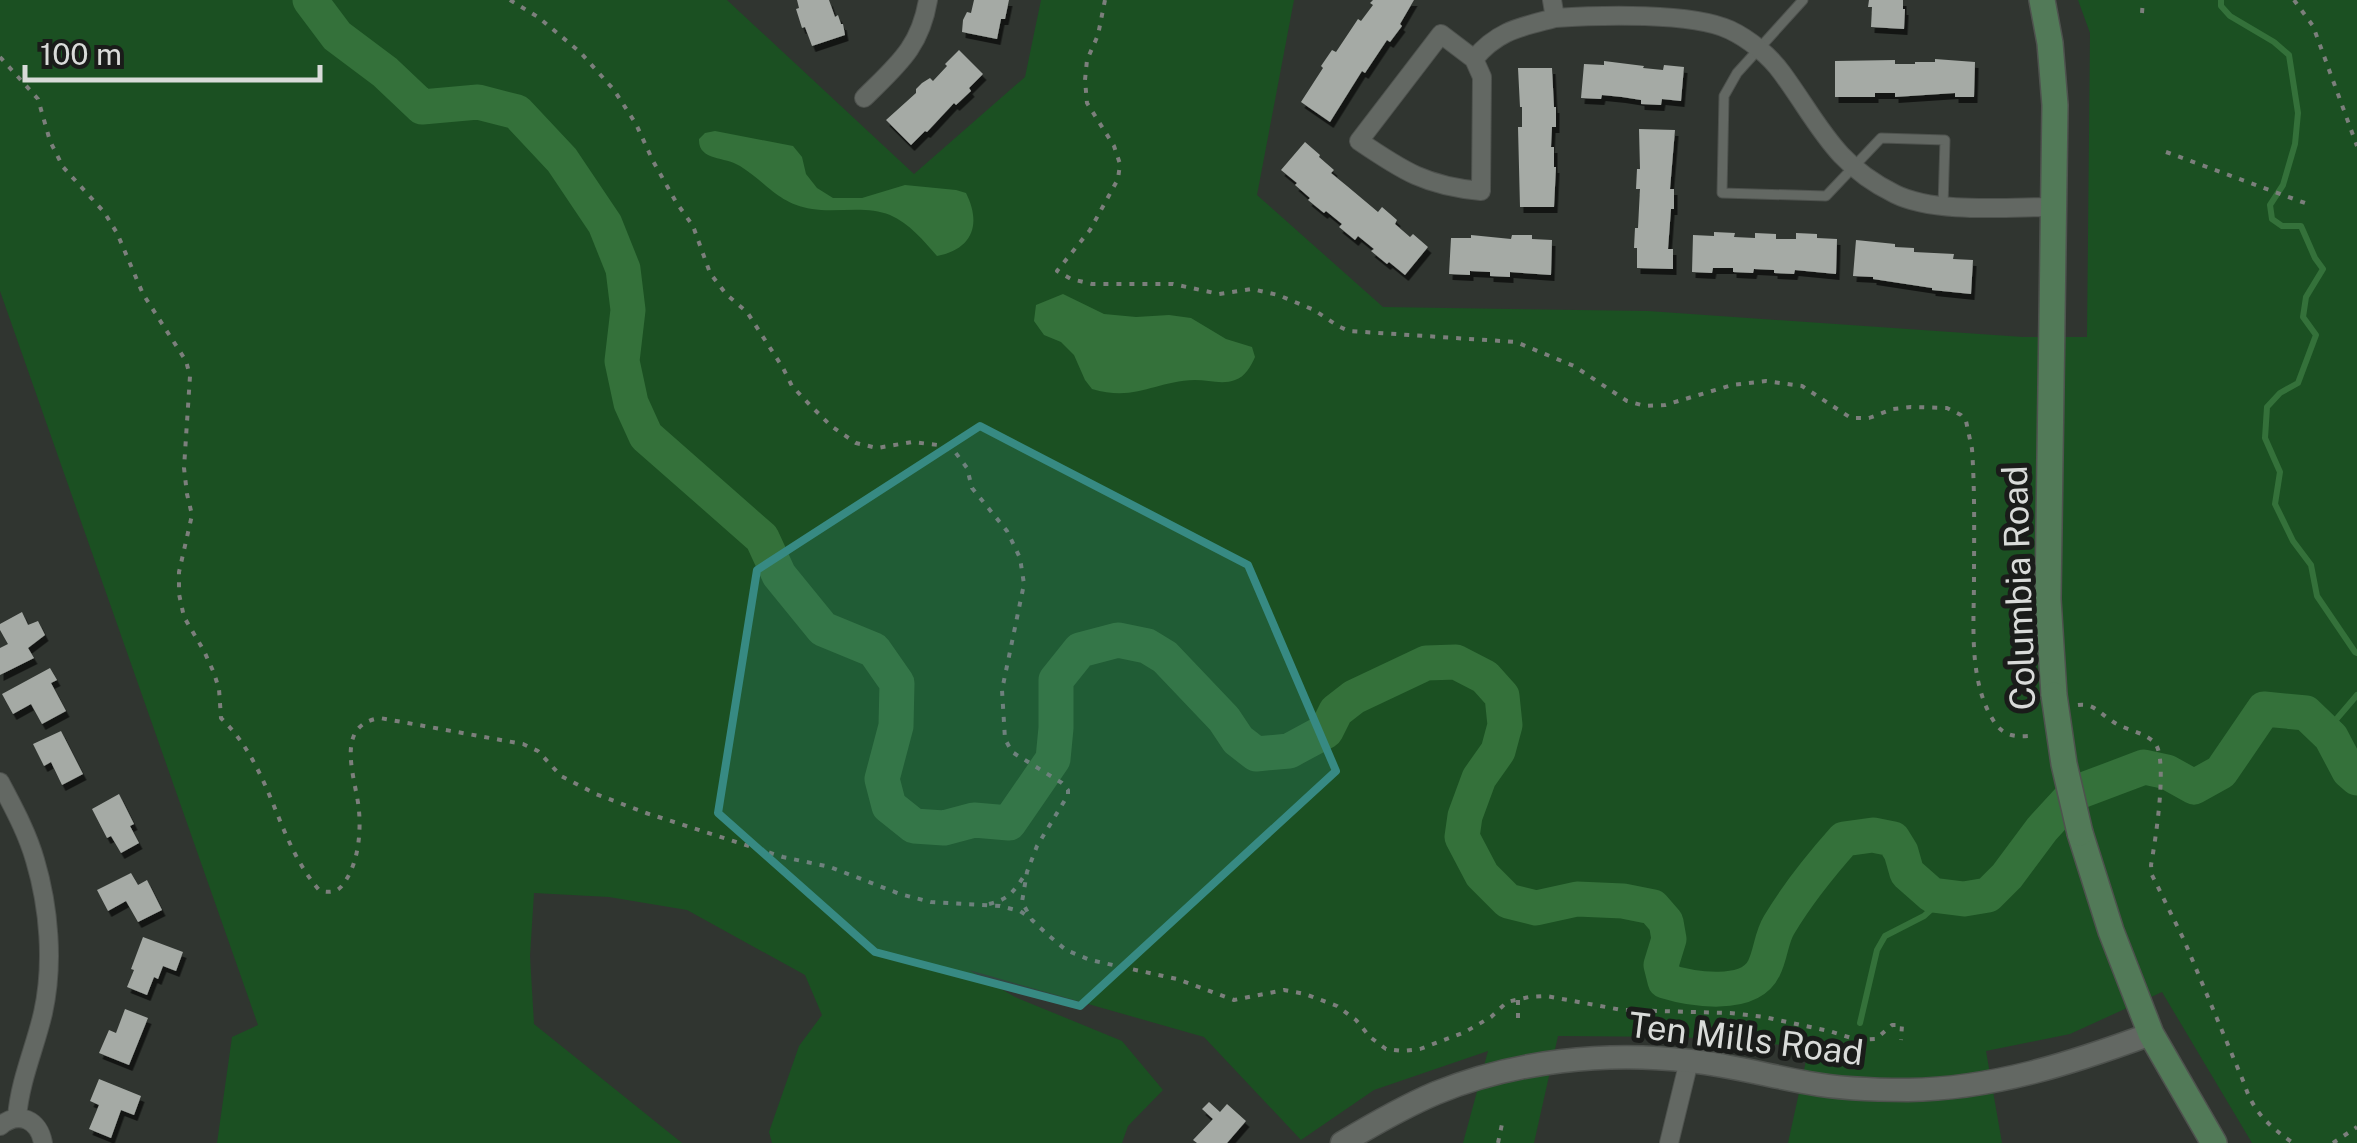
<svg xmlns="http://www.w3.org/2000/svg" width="2357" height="1143" font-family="'Public Sans',sans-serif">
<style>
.green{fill:#1b5022}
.water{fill:#34713a}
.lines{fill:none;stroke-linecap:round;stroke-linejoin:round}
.stream{stroke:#34713a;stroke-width:6}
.river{stroke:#34713a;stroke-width:35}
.building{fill:#a5aaa5;filter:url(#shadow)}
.service-casing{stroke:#4e524e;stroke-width:11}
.minor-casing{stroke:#4e524e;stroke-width:20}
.tertiary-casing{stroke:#4e524e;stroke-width:25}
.secondary-casing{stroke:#4e524e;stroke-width:28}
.path{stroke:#7c7f7c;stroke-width:4;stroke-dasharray:5 8;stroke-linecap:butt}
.service{stroke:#636863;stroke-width:9}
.minor{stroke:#636863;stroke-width:18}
.tertiary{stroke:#636863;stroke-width:22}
.secondary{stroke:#527a58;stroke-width:25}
.secondary-bridge-casing{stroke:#4e524e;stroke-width:28;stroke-linecap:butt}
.secondary-bridge{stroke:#527a58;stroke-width:25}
.marked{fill:#378a83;fill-opacity:0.2;stroke:#378a83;stroke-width:8;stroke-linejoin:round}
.labels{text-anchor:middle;stroke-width:10;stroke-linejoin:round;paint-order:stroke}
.street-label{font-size:35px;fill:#d9dbd9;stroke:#1a1c1a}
</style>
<defs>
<filter id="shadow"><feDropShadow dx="3.5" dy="6" stdDeviation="0" flood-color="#0009"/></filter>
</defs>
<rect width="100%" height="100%" fill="#303530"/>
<path class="green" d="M0,0H727L914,174L1025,77L1041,0H1294L1257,195L1383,307L1648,311L2023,337H2087L2090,33L2078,0H2357V1143H2252L2162,992L2070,1034L1986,1051L2002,1143H1788L1809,1047L1682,1037L1558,1036L1534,1143H1463L1488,1051L1374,1090L1301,1140L1204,1037L969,970L1015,997L1122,1041L1163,1090L1128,1126L1122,1143H772L769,1132L799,1046L822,1015L805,975L687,910L609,897L534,893L530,956L534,1024L682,1143H217L232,1037L258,1025L0,291Z"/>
<path class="water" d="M715,131L793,146L802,157L806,174L817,188L833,198H862L905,185L956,190L966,193C982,225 972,249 937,256C924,241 909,223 890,215C866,205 837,213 812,209C778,204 766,182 740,166C725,156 698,161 699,139L705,133Z
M1063,294L1104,314L1136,317L1169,315L1191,318L1226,339L1252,347L1255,357C1251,366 1245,377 1235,380C1223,385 1208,380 1195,380C1154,381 1136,402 1092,389L1085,380L1074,355L1061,342L1044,335L1034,321L1036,305Z"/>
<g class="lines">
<path class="stream" d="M2221,0V6L2230,16L2274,42L2289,55L2298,113L2295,144L2283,185L2270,205L2272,219L2282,226H2301L2315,258L2323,269L2306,297L2303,317L2316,335L2298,383L2280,393L2267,407L2265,438L2280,472L2275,504L2293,541L2311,565L2317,596L2355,652L2357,653
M2331,737L2334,722L2357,695
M1860,1023L1877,950L1885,936L1924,916L1945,897"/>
<path class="river" d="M310,0L337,36L385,72L422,107L478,102L517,112L562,160L605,224L623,269L628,310L622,361L631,403L646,436L762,538L779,575L823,629L874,650L897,683L896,726L882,779L889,806L914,826L944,828L974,820L1009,823L1053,759L1056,728V680L1080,650L1118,640L1147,646L1165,657L1224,719L1238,740L1256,754L1289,751L1326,731L1336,711L1354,697L1426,663L1456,662L1485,677L1502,696L1505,725L1498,751L1479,778L1465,816L1462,837L1482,875L1508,901L1536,908L1577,899L1623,901L1653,907L1666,922L1669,939L1661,965L1665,981C1691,989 1749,999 1764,968C1771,954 1771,938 1779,925C1798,893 1820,866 1844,839L1873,835L1893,839L1901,852L1907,873L1932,895L1964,899L1988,895L2007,876L2042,829L2075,793L2144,767L2167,772L2194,787L2221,772L2264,709L2306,713L2331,737L2349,771L2357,778"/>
</g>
<path class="building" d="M797,0H829L835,17L838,15L841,24H843L845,35L812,46L805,27L802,28L796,9L799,8Z
M974,0H1009L1005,19H1001L997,39L962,32L963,20L967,12L971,13Z
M1373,0H1414L1400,24L1402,26L1390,42L1387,40L1365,73L1362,71L1330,122L1301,102L1323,68L1321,66L1332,50L1336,52L1358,19L1361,21L1373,5L1370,3Z
M1869,0H1903V9H1905L1904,29L1871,27L1872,7H1868Z
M959,50L983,74L969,88L971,91L956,105L954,103L927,132L925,131L911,145L886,120L916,93V89L922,83L930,78L933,81L947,66L945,64Z
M1935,59L1975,62L1974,97H1955V93L1895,97V93H1875V97H1835V61L1895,60V64H1915V62H1935Z
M1604,61L1644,66L1643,68L1663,70L1664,65L1684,67L1681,101L1662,99L1661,105L1641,104V100L1622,97L1602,95L1601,99L1581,98L1584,64L1604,65Z
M1518,68H1552L1554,107H1556V127H1552L1551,147H1554V167H1556L1554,207H1520L1518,127H1522V107H1520Z
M1639,129L1675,130L1670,189H1674V209H1671L1668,249H1673V269L1637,268V248H1634L1635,228H1638L1639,208L1640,189H1636L1637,169H1640Z
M1305,142L1320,155L1319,157L1334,170L1331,173L1347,186L1378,212L1382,207L1397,220L1395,224L1410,237L1413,234L1428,247L1405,275L1389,262L1387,264L1371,251L1374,249L1358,236L1355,240L1339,227L1342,224L1326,211L1324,213L1308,200L1310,198L1295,185L1297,183L1281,170Z
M1714,232L1735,233L1734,237L1755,238V233L1776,234V239H1796V233L1817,234V238L1837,239L1836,274L1795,270L1794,274L1774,273V270L1754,269L1753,273L1733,272V268H1713L1712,273L1692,272L1693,235L1714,236Z
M1471,235L1511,239L1512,235H1532V239L1552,240L1551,275L1510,272V277L1490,276V272L1470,271V275L1449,274L1451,238H1471Z
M1856,240L1895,244V247L1914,248V252L1954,254L1953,259L1973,260L1971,294L1932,290V288L1873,279V277L1853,276Z
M22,612L28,625L38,621L45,635L28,648L34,658L0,675V648L8,644L0,630V624Z
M50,668L57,680L51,683L66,711L42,724L31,704L13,714L2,694Z
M61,731L83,774L62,785L51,762L44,766L33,744Z
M119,794L134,824L130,826L139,843L121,853L111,836L107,838L92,809Z
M131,873L138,885L147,880L162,910L138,922L126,901L108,911L97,890Z
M143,937L183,952L176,971L163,966L158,979L154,977L147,995L127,987L134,970L131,969Z
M125,1009L148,1018L129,1065L99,1053L109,1030L116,1033Z
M99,1079L141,1096L134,1115L121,1110L111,1138L89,1129L99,1105L90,1101Z
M1209,1102L1220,1112L1227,1104L1246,1121L1227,1143H1197L1193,1140L1213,1119L1202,1109Z"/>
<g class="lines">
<g class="service-casing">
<path id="service" d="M1803,0L1737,73L1724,96L1722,193L1826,196L1881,138L1945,140L1943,206"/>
</g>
<g class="minor-casing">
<path id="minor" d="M1552,0L1555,18C1599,15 1692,12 1730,30C1749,39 1770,56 1782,73C1820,125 1834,164 1895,194C1935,214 2009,207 2054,207
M1474,59L1441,34L1359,141C1403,171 1426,186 1481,191L1482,77L1474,59C1498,30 1521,27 1555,18
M864,98C897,65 920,48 928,0
M0,782C13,807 27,832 35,860C49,907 54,964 43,1013C35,1048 20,1080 17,1117
M0,1126C19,1110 39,1120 43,1143
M1669,1143L1689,1061"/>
</g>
<g class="tertiary-casing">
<path id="tertiary" d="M1342,1143C1372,1125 1403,1107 1436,1093C1514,1061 1606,1051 1690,1061C1730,1065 1769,1076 1809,1083C1841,1089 1875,1090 1908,1090C1993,1089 2072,1063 2151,1034"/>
</g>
<g class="secondary-casing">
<path id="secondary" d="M2042,0L2050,43L2055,105L2048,599L2054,695
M2080,833L2111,931L2151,1034L2214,1143"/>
</g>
<path class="path" d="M510,0L538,17L580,52L614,90L636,124L653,161L676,202L693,226L710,273L726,294L747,312L783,368L792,386L808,403L831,426L856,443L877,448L912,442L938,445L955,452L967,468L972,488L1007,531L1020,558L1024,584L1002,690L1005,739L1012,752L1062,783L1068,790V795L1037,846L1027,872L1022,902L1032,920L1048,935L1066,950L1090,960L1177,979L1234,1000L1284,990L1305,994L1337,1006L1356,1020L1370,1037L1386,1049L1403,1051L1420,1049L1465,1032L1491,1017L1507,1002L1529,997L1546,996L1622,1010L1730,1013L1764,1017L1829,1031L1858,1040L1876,1039L1892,1025H1902L1901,1040
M1105,0L1098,35L1087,60L1085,80L1087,103L1114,146L1120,164L1118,179L1090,230L1057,271L1071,279L1092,284H1173L1219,294L1252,289L1278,295L1314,310L1338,326L1349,331L1516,342L1574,366L1627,401L1645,406L1665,405L1732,385L1766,381L1802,386L1851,418H1869L1893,409L1911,407L1947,408L1961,415L1966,421L1972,449C1975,492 1974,536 1974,580C1974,625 1968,683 1995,723C2003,735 2014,737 2028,736
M2294,0L2313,26L2357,146
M2142,13L2143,0
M0,57L38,99L50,141L63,167L104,212L117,233L143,294L186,361L190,376L184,468L187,494L192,515L179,572V594L184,617L204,651L214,673L219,689L221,718C274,770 275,840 320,891C333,893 339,892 346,880C358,861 361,834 359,811C357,781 332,725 380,718L523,744L538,751L561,776L596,794L646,813L783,857L830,867L900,894L931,902L1000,906L1020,911L1029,917
M2166,152L2305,203
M2078,705C2094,703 2099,713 2112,721C2124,730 2142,731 2154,742C2169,756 2155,843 2151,865L2152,875L2184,940L2244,1083C2253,1112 2269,1126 2293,1143
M989,904C1010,899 1014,891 1026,873
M1518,1018V999
M1498,1143L1502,1124
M2333,1143L2357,1127"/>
<use href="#service" class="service"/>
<use href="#minor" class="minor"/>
<use href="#tertiary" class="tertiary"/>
<use href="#secondary" class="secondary"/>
<g class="secondary-bridge-casing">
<path id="secondary-bridge" d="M2054,695L2064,764L2080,833"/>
</g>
<use href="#secondary-bridge" class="secondary-bridge"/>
</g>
<path class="marked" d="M980,426L1248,565L1336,771L1080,1006L875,952L718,813L757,570Z"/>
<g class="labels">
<g class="street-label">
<text transform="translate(2019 588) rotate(-92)" y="12">Columbia Road</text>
<text transform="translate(1746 1039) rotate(7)" y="12">Ten Mills Road</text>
</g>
</g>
<path d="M25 65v15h295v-15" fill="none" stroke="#d9dbd9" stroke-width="5"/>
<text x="40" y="65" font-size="30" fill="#d9dbd9" stroke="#1a1c1a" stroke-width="8" paint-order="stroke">100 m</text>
</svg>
